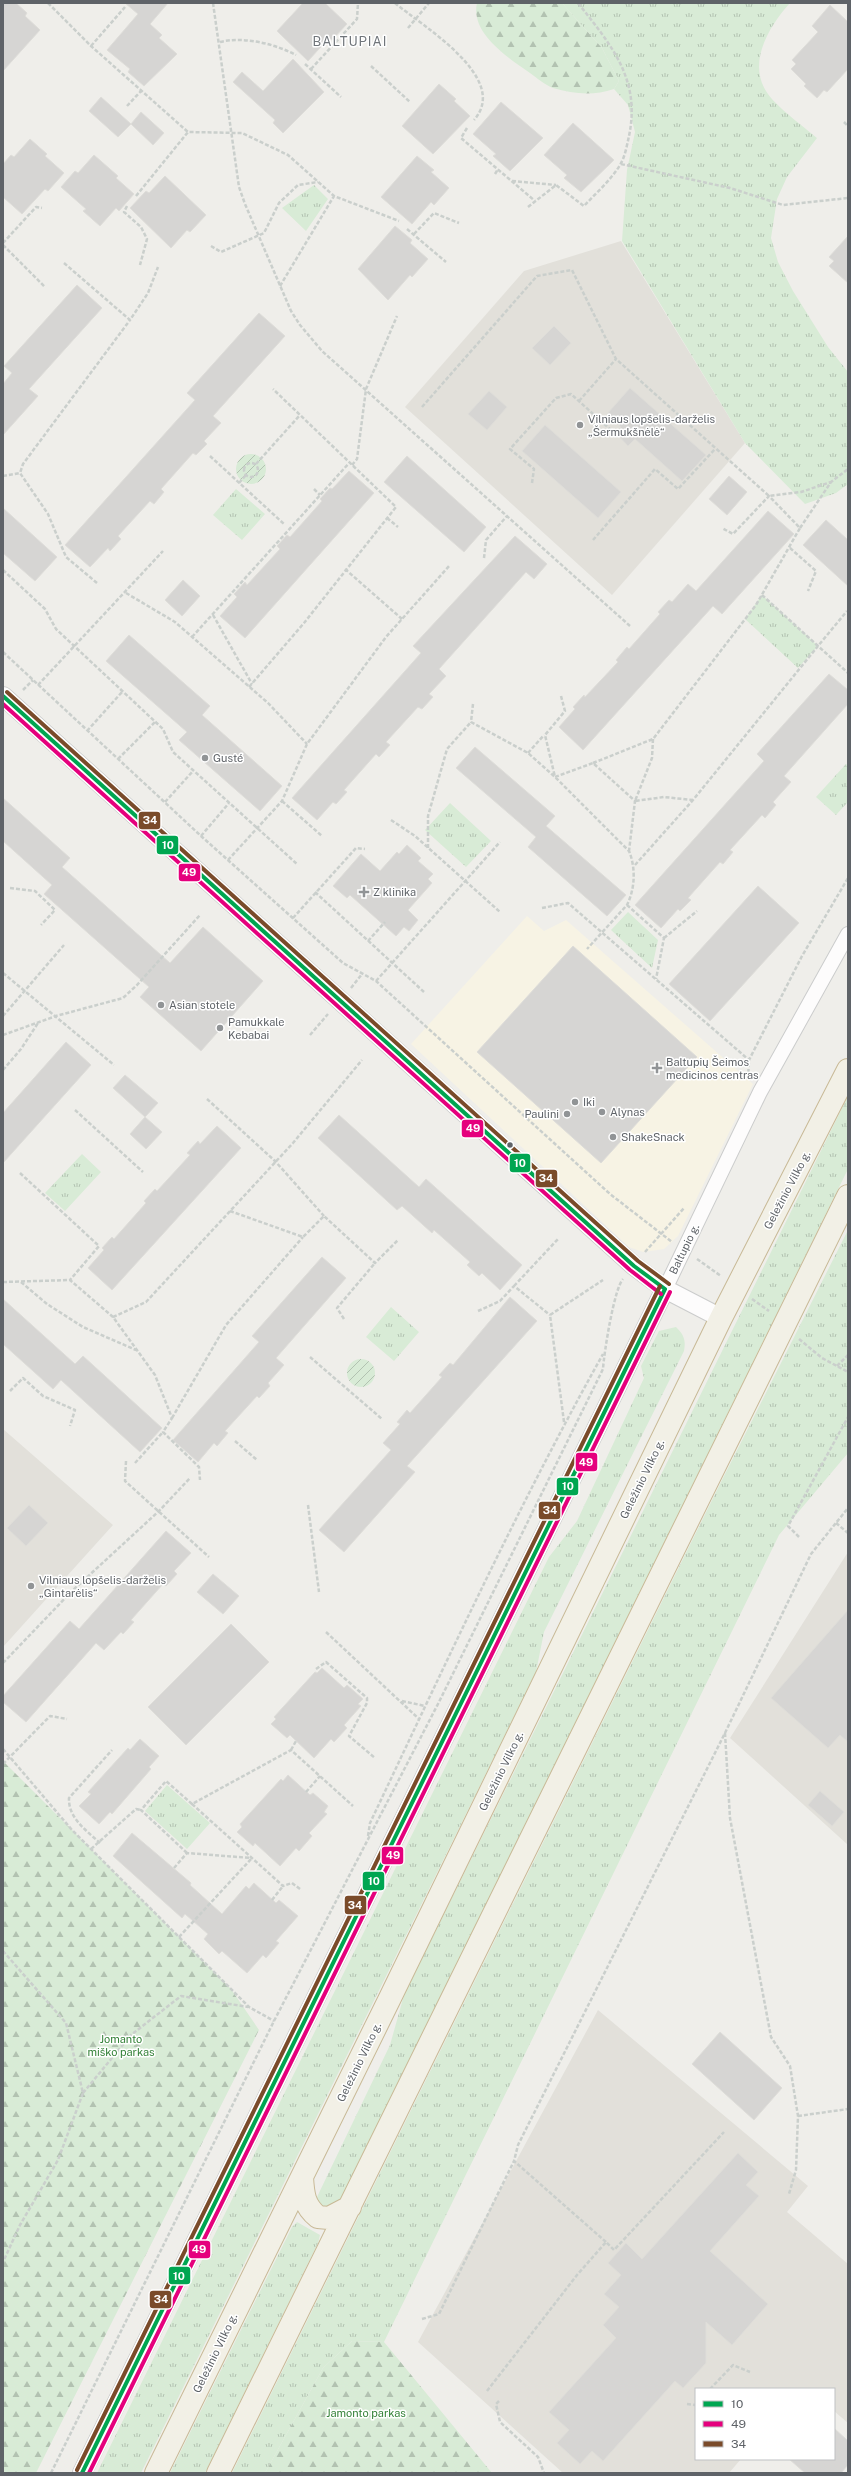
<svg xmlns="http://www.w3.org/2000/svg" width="851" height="2476" font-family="'Public Sans',sans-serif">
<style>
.commercial{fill:#f7f3e4}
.education{fill:#e2e0da}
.grass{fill:url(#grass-tufts)}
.forest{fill:url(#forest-firs)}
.garden{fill:url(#garden-furrows)}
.building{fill:#d6d5d3;stroke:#deddd9}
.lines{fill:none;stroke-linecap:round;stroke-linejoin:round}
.minor-casing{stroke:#cbcccc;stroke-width:16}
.tertiary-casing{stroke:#cbcccc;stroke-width:20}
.trunk-casing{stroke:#c8b996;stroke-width:24}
.path{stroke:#cacfcc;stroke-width:2.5;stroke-dasharray:4 2;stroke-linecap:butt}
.minor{stroke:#fdfcfc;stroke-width:14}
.tertiary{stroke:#fdfcfc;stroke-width:18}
.trunk{stroke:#f2f0e6;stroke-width:22}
.bus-1-casing{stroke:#fff;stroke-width:7}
.bus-2-casing{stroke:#fff;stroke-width:7}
.bus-3-casing{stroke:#fff;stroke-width:7}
.bus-1{stroke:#00a651;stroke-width:4}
.bus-2{stroke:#e5007d;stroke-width:4}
.bus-3{stroke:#7a4b2a;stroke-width:4}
.poi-dot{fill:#919496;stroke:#fff;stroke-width:1.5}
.bus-dot{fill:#5f6368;stroke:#fff;stroke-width:1.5}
.labels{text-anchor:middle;stroke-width:3;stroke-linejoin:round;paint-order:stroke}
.poi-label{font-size:11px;fill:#5f6368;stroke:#fff;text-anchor:start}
.street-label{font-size:11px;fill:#5f6368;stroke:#fff}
.park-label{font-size:11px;fill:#348238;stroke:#fff}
.quarter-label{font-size:13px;letter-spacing:1px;fill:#70757a;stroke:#fff}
.line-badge{stroke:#fff;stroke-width:1.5}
.badge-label{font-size:11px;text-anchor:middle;font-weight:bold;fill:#fff}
</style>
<defs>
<pattern id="grass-tufts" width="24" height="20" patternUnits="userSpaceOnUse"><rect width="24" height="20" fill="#d8ebd6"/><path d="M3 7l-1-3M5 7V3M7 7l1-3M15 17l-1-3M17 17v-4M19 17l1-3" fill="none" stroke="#b2c2b1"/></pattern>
<pattern id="forest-firs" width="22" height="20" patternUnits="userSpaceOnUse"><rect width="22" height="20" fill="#d8ebd6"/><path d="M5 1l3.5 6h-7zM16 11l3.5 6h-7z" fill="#b2c2b1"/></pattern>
<pattern id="garden-furrows" width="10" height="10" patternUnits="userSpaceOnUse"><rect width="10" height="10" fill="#d8ebd6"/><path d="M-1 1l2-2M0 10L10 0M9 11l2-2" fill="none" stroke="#b2c2b1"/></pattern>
</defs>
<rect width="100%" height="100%" fill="#efeeea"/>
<path class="commercial" d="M527,916L544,931L566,920L753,1084L678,1236L664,1249L643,1252L629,1247L411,1044Z"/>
<path class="education" d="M621,241L745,443L612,595L405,407L524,271Z
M3,1429L113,1525L3,1647Z
M848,1552V1845L730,1738Z
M598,2010L808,2186L787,2212L848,2264V2423L834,2411V2389H696V2459H741L729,2473H563L418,2342Z"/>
<path class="grass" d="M562,3H790C769,26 746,64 768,94C778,108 803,126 817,138L787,177L777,199L771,238L778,262L793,291L828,347L848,372V484L836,493L805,504L745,443L622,241L627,170L635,132L628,105L614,89L619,81L602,48Z
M314,185L328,199L306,231L282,208Z
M236,489L265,514L242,540L213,515Z
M762,595L818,646L798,668L745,619Z
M846,764L848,766V802L836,815L816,797Z
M450,803L491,841L466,867L425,830Z
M628,912L658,940L652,968L611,930Z
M848,1096V1169L341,2199L335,2206L322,2209L317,2204V2197L390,2045L404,1995Z
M82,1154L101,1172L65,1211L45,1193Z
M848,1230V1453L779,1535L384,2342L352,2341L323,2368L265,2473H232L721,1482Z
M391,1307L419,1332L394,1361L366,1337Z
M676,1327C684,1335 686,1340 684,1351L544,1632L536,1672L141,2473H97L549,1557L577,1521L644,1378L641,1366L659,1331Z
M167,1785L210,1823L187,1849L145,1811Z
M297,2222L320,2235L318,2243L205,2473H170L292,2227Z"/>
<path class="forest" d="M477,3H562L602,48L619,81L614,89C593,96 574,94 553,88C545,85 537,78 530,73C509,58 470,34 477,3Z
M3,1761L231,1989L259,2030L36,2473H3Z
M352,2341L384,2342L492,2473H265L323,2368Z"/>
<path class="garden" d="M236 469a15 15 0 1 1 30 0a15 15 0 1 1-30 0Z
M347 1373a14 14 0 1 1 28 0a14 14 0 1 1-28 0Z"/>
<path class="building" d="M3,3H16L27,13L25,16L40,30L3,71Z
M125,3H168L150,24L162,35L159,38L177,54L144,86L128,72L130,69L107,50L138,14Z
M303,3H325L347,24L332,40L329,38L308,61L277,31Z
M830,5L848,22V69L827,92L824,90L817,98L804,86L806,84L791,69L796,64L792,60L818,32L812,26Z
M293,59L324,92L283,133L273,123L275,120L233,82L242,72L263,91Z
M439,84L456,99L454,101L470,116L433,154L402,126Z
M101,97L131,124L118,137L89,111Z
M501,102L543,138L510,171L493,156L496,154L473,134Z
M141,112L164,133L153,145L131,124Z
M573,123L614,160L581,192L564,178L567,175L544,155Z
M30,139L47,154L45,156L64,173L48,191L45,189L22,214L3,197V164L11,155L14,157Z
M94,155L118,176L116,178L134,194L119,211L116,208L100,226L83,211L86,209L61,187L75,171L78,173Z
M417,156L434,170L431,172L449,188L434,205L431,202L412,224L381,197Z
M165,176L206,215L190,232L187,230L171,248L130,208L146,191L149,193Z
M395,226L412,240L410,243L428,259L412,277L410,275L388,300L358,269Z
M848,236V283L829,266L834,261L829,257Z
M77,285L102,308L29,389L38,396L3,435V384L12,373L4,366Z
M259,313L285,336L213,416L221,423L204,441L207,444L196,455L193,453L161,489L164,492L154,504L150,501L118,536L121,539L110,551L108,548L90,567L65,545L195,400L187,393Z
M554,326L571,343L550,365L532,348Z
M630,388L706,455L682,481L635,439L628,446L616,433L621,427L607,414Z
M489,391L507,407L487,430L468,414Z
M545,425L621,492L598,518L522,451Z
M407,456L486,527L464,552L384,482Z
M349,471L374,493L245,638L220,616L237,597L234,594L245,582L247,585L280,549L277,546L287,535L290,537L322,501L320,499L330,488L332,489Z
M729,476L747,492L727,515L709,499Z
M3,508L57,557L35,581L3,553Z
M768,511L794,534L722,614L713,606L583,750L559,727L575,709L573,707L584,695L585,697L618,662L616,660L627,647L629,649L660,614L658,612L669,600L672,602L688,584L696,591Z
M826,520L848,540V586L803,545Z
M515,536L547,564L534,579L526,572L439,669L446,676L429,694L433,697L422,709L418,707L386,742L390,745L379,757L376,754L344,790L347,792L336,804L333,802L317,820L292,798L421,653L413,646Z
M183,580L200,596L182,616L165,600Z
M129,635L210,706L202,715L282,786L260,811L179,740L187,732L106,661Z
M829,674L848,690V704L784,776L791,782L773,802L776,805L765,818L762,815L730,850L733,852L723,864L720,862L688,898L691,900L680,911L678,909L661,928L635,905L764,761L757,754Z
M475,747L555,816L546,826L626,895L607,916L528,847L536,837L456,768Z
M3,798L70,858L62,867L170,963L203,927L263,981L201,1051L140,997L149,987L44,894L52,885L3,841Z
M407,845L421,858L418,861L433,874L428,879L432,883L408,910L418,920L409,931L404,927L396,936L350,895L347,898L333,886L361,854L380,871L397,852L399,854Z
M758,886L799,923L710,1021L669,984Z
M573,946L697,1057L601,1163L477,1052Z
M66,1042L91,1065L3,1163V1113Z
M125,1075L158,1103L145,1117L113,1088Z
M339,1115L419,1187L426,1179L522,1265L500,1290L482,1273L479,1276L467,1265L470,1262L434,1230L432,1233L402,1206L397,1210L318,1138Z
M145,1117L162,1132L146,1149L130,1134Z
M217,1126L241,1148L112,1290L88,1268L104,1250L102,1248L112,1237L114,1239L146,1203L144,1201L155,1189L157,1191L190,1155L187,1153L198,1141L200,1144Z
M322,1257L346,1278L276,1358L284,1365L268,1383L270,1386L259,1398L257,1396L225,1431L228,1433L217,1446L214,1443L198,1462L173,1440L259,1342L252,1336Z
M510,1297L537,1321L407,1466L415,1472L344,1552L319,1530L391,1450L383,1443L400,1424L397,1422L407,1410L410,1413L442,1377L439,1375L450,1363L453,1365Z
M3,1299L75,1364L83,1356L162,1428L140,1452L61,1380L53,1389L3,1344Z
M29,1505L48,1523L26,1546L7,1528Z
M166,1531L191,1553L174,1571L177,1574L166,1586L163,1584L131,1620L134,1622L123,1634L121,1632L104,1650L96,1643L26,1722L3,1702V1696L70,1621L79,1629Z
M213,1574L239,1596L223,1614L197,1592Z
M848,1610V1742L840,1735L828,1748L771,1698Z
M231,1624L269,1662L186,1745L148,1707Z
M322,1668L344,1688L347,1685L363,1699L358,1704L361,1706L344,1725L347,1728L334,1742L331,1739L314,1758L290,1735L287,1738L271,1724L276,1719L274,1717L315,1672L317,1673Z
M140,1739L159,1756L149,1767L151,1769L112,1814L110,1812L99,1824L79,1806L91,1794L88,1792L128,1748L130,1750Z
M288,1775L310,1795L313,1793L328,1806L324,1812L327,1814L309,1833L312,1836L299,1851L296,1848L280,1866L255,1843L253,1846L237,1832L242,1827L240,1824L281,1779L283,1781Z
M820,1791L844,1812L832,1826L808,1805Z
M132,1833L191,1883L190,1885L222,1914L246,1886L249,1889L254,1883L276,1903L279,1900L298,1916L276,1941L279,1943L266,1958L263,1955L247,1973L222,1951L219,1954L204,1939L208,1934L185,1914L182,1918L113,1856Z
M720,2032L782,2088L754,2120L692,2064Z
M738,2153L758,2172L746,2185L759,2196L710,2251L768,2304L732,2345L706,2322V2363L683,2388L675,2381L603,2461L592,2451L580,2464L557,2443L569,2430L549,2412L616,2338L603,2325L619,2307L604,2294L621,2275L608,2263L626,2243L642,2259Z
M834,2428L848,2441V2465L841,2473H805L789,2459H834Z"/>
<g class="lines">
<g class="minor-casing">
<path id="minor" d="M665,1289L760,1092L848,934"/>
</g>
<g class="tertiary-casing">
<path id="tertiary" d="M3,696L634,1266L665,1289L721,1318
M82,2473L665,1289"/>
</g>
<g class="trunk-casing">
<path id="trunk" d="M302,2177C303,2194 304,2206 318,2217L329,2218L350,2207
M156,2473L390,1998L721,1318L848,1070
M218,2473L848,1196"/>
</g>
<path class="path" d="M48,3L91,46L188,132L242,133L288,155L334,196L399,221
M213,3L239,187L245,204L291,311L300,325L322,351L630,626
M395,3C422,26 511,78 474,120
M408,28L429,3
M220,42C244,36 275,44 296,55
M91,46L125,7
M305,64L341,97
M371,66L410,102
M311,69L357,19L358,3
M127,106L141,91
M844,122L848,126
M467,128L461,138L535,201
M621,164L730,188L783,205L848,198
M495,174L498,169
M512,181L556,185
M136,196L188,132
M127,206L124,212L141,227L147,239L140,265
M528,207L556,185L584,206C596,193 611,180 620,165C625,157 627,145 629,136C641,79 611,45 578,3
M407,229L446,262
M414,234L434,213L459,223
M3,243L36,207L42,208
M3,245L45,287
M211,246L221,252L264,233L279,203L298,185L318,182
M64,263L130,320L148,293L158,267
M280,286L334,196
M579,401L616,359
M422,407L537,276L572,270L616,359L769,496L801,492L831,482
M210,456L284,524
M244 470a7 7 0 1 1 14 0a7 7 0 1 1-14 0Z
M256,464L300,415
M352,465L357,459L366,389L397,316
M3,476L20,473
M239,483L246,475
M532,483L534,469L510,449L556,398L571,394L611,430
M314,489L320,495
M387,518L398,527
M800,528L831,482L848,469
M593,540L655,469L678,489L715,449
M790,548L816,571L808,591
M484,558L486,540L507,516
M345,569L402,619
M3,570L45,609L56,629L163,729L173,752L297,864
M97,583L66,557L48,514L20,473L23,464L130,320
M126,593L175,622L268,703L307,744
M762,595L818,646L847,611
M213,615L252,684
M192,637L350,462
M3,652L201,836L343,963L376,981L610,1194L672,1242
M38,685L163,551
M249,687L304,623L396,507L273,389
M23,690L33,680
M561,696L565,711L545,735L555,777L593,763L635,801L629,851
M473,704L471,722L528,753L555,777L629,851C636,868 635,889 627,905L587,949
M87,731L122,692
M653,739L652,758L635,801L664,797L693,800
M528,753L544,735
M118,759L155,722
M593,763L653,739L756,605L800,528L769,496L733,534L722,528
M282,801L322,836
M165,802L193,771
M391,820L415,836L500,912
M201,836L229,803
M428,848V816L447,749L471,722
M228,860L282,801L307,744L386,637L450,565
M635,865L693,800L818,646L848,673
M10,888L35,891L55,910L41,925
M315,892L424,992
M627,905L664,938L656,979
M542,908L568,903L749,1060
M293,918L356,848L365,849
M664,938L697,911
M368,941L385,922
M3,973L114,1065
M376,981L500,842
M351,988L362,974
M3,1016L64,945
M3,1035L56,1016L123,998L137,985L200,915
M310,1035L328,1014
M3,1070L21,1049L38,1023
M748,1079L749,1060L802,956L848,878
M207,1099L275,1161L324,1216
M75,1110L143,1172
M20,1173L99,1246L70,1280
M230,1211L303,1237L324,1216L375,1263L398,1240
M645,1252L684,1208
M697,1259L721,1276
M3,1282L70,1280L113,1317L155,1375L172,1418L163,1432L199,1467L200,1480
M21,1282L47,1304L83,1327L136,1350
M514,1286L558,1239
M752,1299L769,1311
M478,1311L500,1301L514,1286L550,1315
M113,1317L146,1302L293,1143L362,1060
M344,1319L337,1308L375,1263
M799,1339L822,1358L848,1372
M310,1357L382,1419
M837,1366L848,1355
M10,1391L23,1378L43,1396L75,1410L70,1426
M172,1418L226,1325L303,1237
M564,1422L550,1315L603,1280
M235,1441L257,1460
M126,1461L125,1481L209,1557
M135,1463L163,1432
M308,1505L319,1592
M836,1523L848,1533
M799,1537L788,1526L848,1417
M326,1632L419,1719
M3,1663L71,1592L159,1511L190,1478
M316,1669L326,1662L367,1698V1703L349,1736L375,1758
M402,1701L425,1706
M725,1733L730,1818L771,2037L790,2066L798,2116L796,2170L789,2194
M3,1749L72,1830L249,2007L274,2021
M291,1750L296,1741
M3,1764L50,1716L67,1719
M306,1792L320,1776
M368,1836L370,1823C445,1665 518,1506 603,1354
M100,1843C87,1831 68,1818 69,1798L112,1750
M91,1849L136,1809L141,1810
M187,1853L141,1810L166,1781L192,1804
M174,1868L187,1853L251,1858
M300,1889L292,1883L283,1886L192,1804L291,1750L353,1806
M272,1900L283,1886
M179,1937L252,1858
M3,1951L66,2023L83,2093L58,2160L20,2225L3,2262
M83,2093L131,2035L181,1996L248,2007
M798,2116L848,2109
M606,2242L514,2161L518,2145L725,1733L811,1554L848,1508
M422,2319L439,2314L514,2161
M710,2389L733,2365L750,2372
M487,2391L577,2275L606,2242L614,2250L724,2132
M499,2401L496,2404L500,2422L538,2457L544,2473
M687,2404L696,2405
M51,2473L274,2021L439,1702L603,1369C604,1353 614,1289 623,1279"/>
<use href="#minor" class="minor"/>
<use href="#tertiary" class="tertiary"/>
<use href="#trunk" class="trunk"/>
<g class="bus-1-casing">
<path id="bus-1" d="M3,696L634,1266L665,1289
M82,2473L665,1289"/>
</g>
<g class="bus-2-casing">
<path id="bus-2" d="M3,704L630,1270L661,1294
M89,2473L670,1292"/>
</g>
<g class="bus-3-casing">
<path id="bus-3" d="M7,692L638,1261L669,1284
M77,2470L660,1286"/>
</g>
<use href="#bus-1" class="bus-1"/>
<use href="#bus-2" class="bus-2"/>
<use href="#bus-3" class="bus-3"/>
</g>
<g class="poi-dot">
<circle cx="580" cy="425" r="4"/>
<circle cx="205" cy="758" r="4"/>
<path d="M362 886h4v4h4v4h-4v4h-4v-4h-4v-4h4z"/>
<circle cx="161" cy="1005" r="4"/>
<circle cx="220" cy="1028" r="4"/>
<path d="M655 1062h4v4h4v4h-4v4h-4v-4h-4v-4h4z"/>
<circle cx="575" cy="1102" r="4"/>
<circle cx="602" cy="1112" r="4"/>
<circle cx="567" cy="1114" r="4"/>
<circle cx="613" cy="1137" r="4"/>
<circle cx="31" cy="1586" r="4"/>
</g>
<circle class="bus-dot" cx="510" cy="1145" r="3.5"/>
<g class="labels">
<g class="poi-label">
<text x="588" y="423">Vilniaus lopšelis-darželis<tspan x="588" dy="13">„Šermukšnėlė“</tspan></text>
<text x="213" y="762">Gusté</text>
<text x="373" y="896">Z klinika</text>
<text x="169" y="1009">Asian stotele</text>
<text x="228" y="1026">Pamukkale<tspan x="228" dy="13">Kebabai</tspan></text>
<text x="666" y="1066">Baltupių Šeimos<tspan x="666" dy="13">medicinos centras</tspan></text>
<text x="583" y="1106">Iki</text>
<text x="610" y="1116">Alynas</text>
<text x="559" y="1118" text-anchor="end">Paulini</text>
<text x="621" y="1141">ShakeSnack</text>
<text x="39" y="1584">Vilniaus lopšelis-darželis<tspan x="39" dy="13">„Gintarėlis“</tspan></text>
</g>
<g class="street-label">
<text transform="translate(787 1190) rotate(-62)" y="4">Geležinio Vilko g.</text>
<text transform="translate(684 1249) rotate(-64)" y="4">Baltupio g.</text>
<text transform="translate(642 1479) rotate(-64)" y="4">Geležinio Vilko g.</text>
<text transform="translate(501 1771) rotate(-64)" y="4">Geležinio Vilko g.</text>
<text transform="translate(359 2062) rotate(-64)" y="4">Geležinio Vilko g.</text>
<text transform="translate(215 2353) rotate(-64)" y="4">Geležinio Vilko g.</text>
</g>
<g class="park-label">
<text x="121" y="2043">Jomanto<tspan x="121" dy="13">miško parkas</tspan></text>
<text x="366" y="2417">Jamonto parkas</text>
</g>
<g class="quarter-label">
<text x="350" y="46">BALTUPIAI</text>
</g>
</g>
<g class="line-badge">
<rect x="138" y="811" width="23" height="19" rx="4" fill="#7a4b2a"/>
<rect x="156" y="835" width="23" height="20" rx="4" fill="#00a651"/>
<rect x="178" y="863" width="23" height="19" rx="4" fill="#e5007d"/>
<rect x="461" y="1119" width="23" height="19" rx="4" fill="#e5007d"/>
<rect x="509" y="1153" width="22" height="20" rx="4" fill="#00a651"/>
<rect x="535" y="1169" width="23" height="19" rx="4" fill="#7a4b2a"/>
<rect x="575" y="1452" width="23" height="20" rx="4" fill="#e5007d"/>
<rect x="556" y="1477" width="23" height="19" rx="4" fill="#00a651"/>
<rect x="538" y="1501" width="23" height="19" rx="4" fill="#7a4b2a"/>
<rect x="381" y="1846" width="23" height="19" rx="4" fill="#e5007d"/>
<rect x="362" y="1871" width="23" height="20" rx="4" fill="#00a651"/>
<rect x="344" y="1895" width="23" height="20" rx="4" fill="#7a4b2a"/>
<rect x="188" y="2240" width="23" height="19" rx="4" fill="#e5007d"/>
<rect x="168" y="2266" width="23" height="19" rx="4" fill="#00a651"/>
<rect x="149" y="2290" width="23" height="19" rx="4" fill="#7a4b2a"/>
</g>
<g class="badge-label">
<text x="150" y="824">34</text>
<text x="168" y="849">10</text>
<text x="189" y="876">49</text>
<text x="473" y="1132">49</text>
<text x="520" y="1167">10</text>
<text x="546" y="1182">34</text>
<text x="586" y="1466">49</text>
<text x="568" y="1490">10</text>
<text x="550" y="1514">34</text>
<text x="393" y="1859">49</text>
<text x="374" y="1885">10</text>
<text x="355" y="1909">34</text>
<text x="199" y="2253">49</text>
<text x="179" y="2280">10</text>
<text x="161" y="2303">34</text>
</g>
<rect width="851" height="2476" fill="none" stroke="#5f6368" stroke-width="8"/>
<rect x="695" y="2388" width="140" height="72" fill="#ffffff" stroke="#bfc1c3"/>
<rect x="703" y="2401" width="20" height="6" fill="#00a651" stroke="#bfc1c3"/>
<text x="731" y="2408" font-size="12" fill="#5f6368">10</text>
<rect x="703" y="2421" width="20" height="6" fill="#e5007d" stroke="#bfc1c3"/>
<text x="731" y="2428" font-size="12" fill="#5f6368">49</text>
<rect x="703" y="2441" width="20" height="6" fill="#7a4b2a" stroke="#bfc1c3"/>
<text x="731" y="2448" font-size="12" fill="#5f6368">34</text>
</svg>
